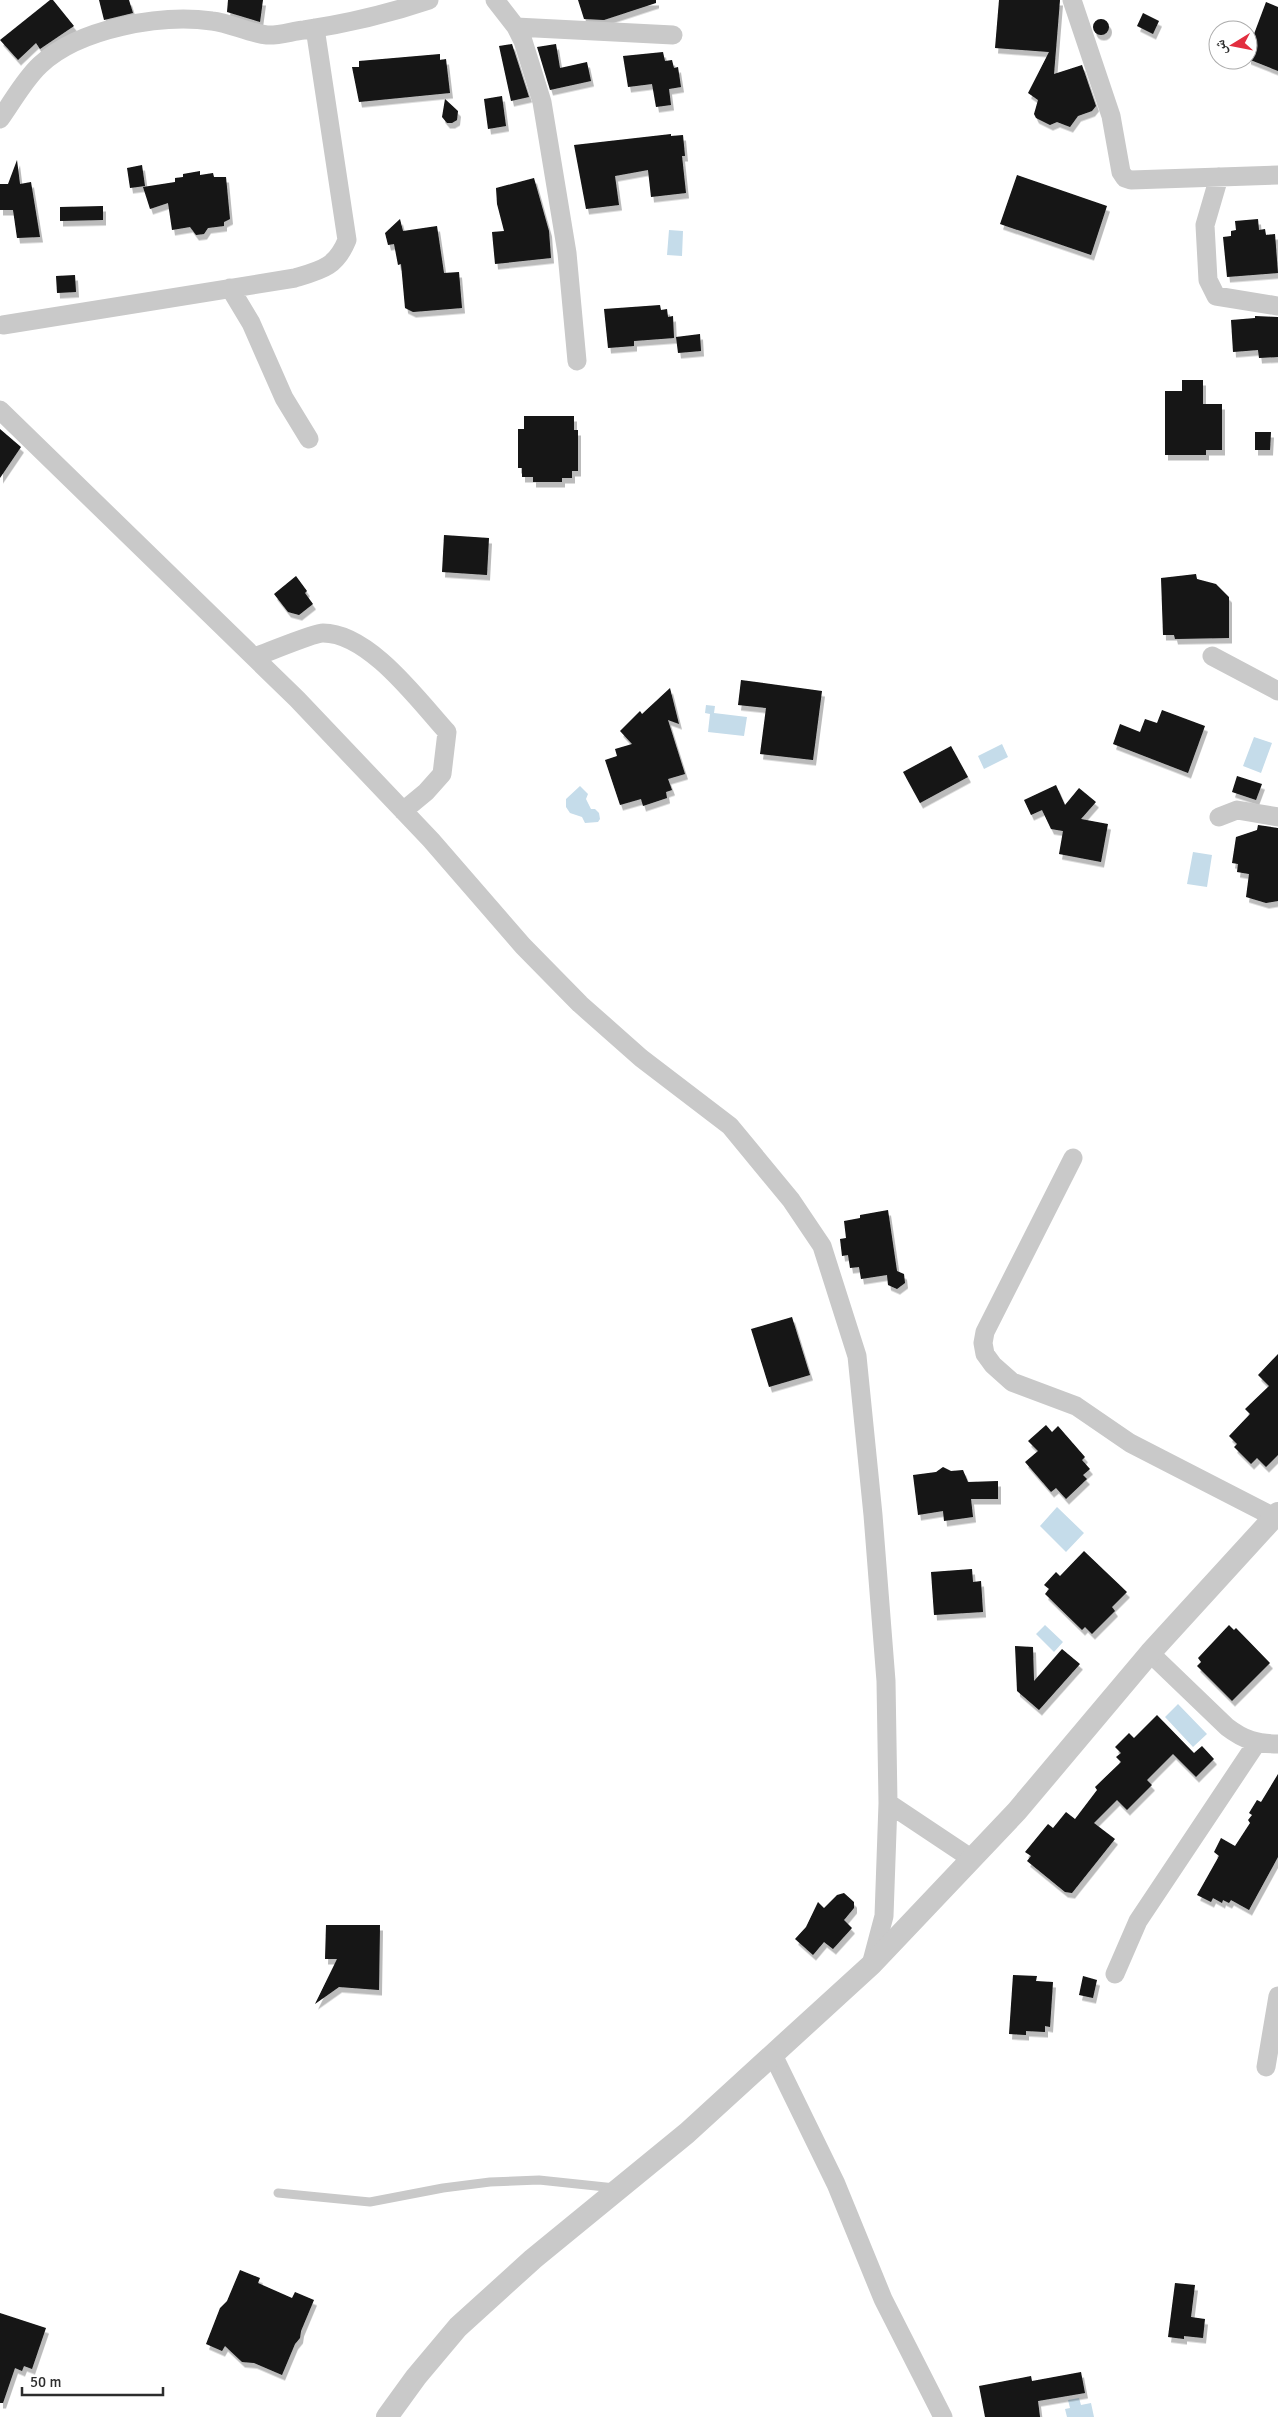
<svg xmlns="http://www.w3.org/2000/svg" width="1278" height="2417" font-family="Signika,'Noto Naskh Arabic',sans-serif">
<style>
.water{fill:#c5dcea}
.building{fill:#131313;filter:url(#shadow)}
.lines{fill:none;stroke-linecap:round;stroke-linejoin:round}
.service{stroke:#c9c9c9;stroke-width:9}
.minor{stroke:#c9c9c9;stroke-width:19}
.tertiary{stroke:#c9c9c9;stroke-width:22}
</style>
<defs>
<filter id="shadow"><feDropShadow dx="3" dy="5.5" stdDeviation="0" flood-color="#0004"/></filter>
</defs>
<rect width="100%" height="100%" fill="#fff"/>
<path class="water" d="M669,230L683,231L682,256L667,255Z
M706,705L715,706L714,713L747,717L744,736L708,732L710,714L705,713Z
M1254,737L1272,743L1261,773L1243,766Z
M1002,744L1008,757L984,769L978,756Z
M580,786L588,794L586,799L591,809H595L599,813L600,819L598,822L585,823L582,817L570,813L566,807V799Z
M1193,852L1212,855L1207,887L1187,884Z
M1057,1507L1084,1533L1066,1552L1040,1526Z
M1045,1625L1063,1642L1054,1652L1036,1634Z
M1178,1704L1207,1734L1193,1747L1165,1717Z
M1079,2398L1081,2405L1091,2403L1094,2417H1067L1065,2409L1070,2408L1068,2400Z"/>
<path class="building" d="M50,0H53L74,26L40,49L36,43L18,60L0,40Z
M99,0H129L133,13L104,20Z
M228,0H263L260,22L227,12Z
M578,0H656V3L604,20L584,19Z
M999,0H1060L1054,74L1082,65L1096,106L1092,111L1078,116L1070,127L1057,122L1050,125L1036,118L1034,114L1038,100L1028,93L1049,52L995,48Z
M1266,2L1278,7V71L1248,59V50Z
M1143,13L1159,21L1153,34L1137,26Z
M1093 27a8 8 0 1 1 16 0a8 8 0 1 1-16 0Z
M512,44L529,97L511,101L499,46Z
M556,44L560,68L587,62L591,81L550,90L537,47Z
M663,52L665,61L672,60L674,68L678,67L681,87L669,89L671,105L656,107L652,84L628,87L623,56Z
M440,54V60L446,59L450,93L359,102L352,67H359V61Z
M502,96L506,126L488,129L484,99Z
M445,99L458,111L457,120L452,123H447L442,117Z
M671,134V136L683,135L685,156H682L686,193L651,197L648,170L615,176L619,205L586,209L574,145Z
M17,160L20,184L31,182L40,237L17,238L13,210H0V184H8Z
M142,165L145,186L130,188L127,168Z
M200,171V175L213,173L214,177H226L230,219L224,222V226L208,228L204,234L196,235L190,227L172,230L168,203L150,209L143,187L175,182V178L183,177V174Z
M1017,175L1107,206L1091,255L1000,224Z
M534,178L549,231L551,258L495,264L492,232L504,231L497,204L496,188Z
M103,206V220L60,221V207Z
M400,219L403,231L437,226L444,273L459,272L462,308L413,312L405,308L401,264L398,265L394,244L388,245L385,233Z
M1258,219L1259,230L1265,229L1266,235L1275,234L1278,273L1227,277L1223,237L1231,236V231L1236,230L1235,221Z
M75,275L76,292L57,293L56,276Z
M660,305L661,310L667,309L668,317L673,316L674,338L634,341V346L608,348L604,309Z
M1255,316L1278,317V357L1259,358L1258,350L1233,352L1231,320L1255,318Z
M700,334L701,351L678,353L676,337Z
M1182,380H1203V404H1222V450H1206V455H1165V391H1182Z
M524,416H574V430H578V471H572V478H562V482H533V477H522V468H518V429H524Z
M0,429L21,447L0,478Z
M1255,432H1271L1270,450H1255Z
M444,535L489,538L487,575L442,572Z
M1196,574L1197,579L1216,584L1229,597V638L1175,639L1174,635H1163L1161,578Z
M296,576L307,591L305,593L313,604L299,615L288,612L274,594Z
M741,680L822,691L813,760L760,754L766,708L738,705Z
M670,688L679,724L668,720L685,774L668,779L672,790L666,792L667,798L643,806L641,799L620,805L605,760L617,756L615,749L632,744L620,731L640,711L642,714Z
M1162,710L1205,726L1188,773L1113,744L1120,724L1140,732L1145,719L1157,723Z
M951,746L968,777L920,803L903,772Z
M1237,776L1262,784L1256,800L1232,792Z
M1056,785L1065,805L1079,788L1096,802L1081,819L1108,824L1101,862L1059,854L1063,831L1051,829L1042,810L1031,815L1024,800Z
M1258,825L1278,828V901L1266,903L1246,897L1249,874L1237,872L1238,864L1232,863L1236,837L1257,830Z
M888,1210L897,1271L904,1274L905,1283L897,1289L888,1285L887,1275L861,1279L859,1267L850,1268L848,1255L842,1256L840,1239L846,1238L844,1221L860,1218V1215Z
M792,1317L810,1375L769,1387L751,1329Z
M1278,1354V1455L1266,1467L1257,1458L1251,1464L1234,1447L1237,1444L1229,1436L1250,1414L1245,1409L1269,1386L1258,1375Z
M1046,1425L1052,1432L1058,1426L1085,1457L1082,1460L1090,1469L1083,1475L1087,1479L1066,1499L1056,1488L1051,1492L1025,1462L1038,1451L1028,1441Z
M943,1467L951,1471L963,1470L968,1482L998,1481V1499H971L973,1517L944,1521L943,1511L918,1515L913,1475L936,1472Z
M1084,1551L1127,1592L1112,1607L1115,1611L1092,1634L1085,1627L1082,1630L1045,1594L1049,1589L1044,1585L1056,1572L1060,1576Z
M972,1569L973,1582L981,1581L983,1612L934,1615L931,1572Z
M1229,1625L1234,1630L1236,1628L1270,1663L1232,1701L1197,1666L1201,1662L1198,1658Z
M1015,1646L1033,1647L1034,1681L1062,1649L1080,1664L1039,1710L1017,1691Z
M1157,1715L1194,1753L1202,1746L1214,1759L1196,1777L1173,1754L1147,1780L1152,1785L1127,1810L1117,1800L1094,1823L1115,1839L1072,1893L1065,1892L1027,1861L1031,1856L1025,1852L1048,1824L1053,1828L1066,1812L1075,1819L1097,1790L1095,1787L1121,1762L1116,1757L1121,1753L1115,1747L1129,1733L1134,1738Z
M1278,1774V1857L1249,1910L1231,1900L1229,1903L1223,1900L1222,1903L1213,1898L1211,1902L1197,1895L1219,1856L1214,1852L1221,1838L1235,1846L1250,1823L1248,1820L1252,1815L1249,1813L1257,1800L1261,1802Z
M844,1893L854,1902V1908L844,1920L852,1928L833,1949L824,1942L813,1955L795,1939L806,1927L818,1902L824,1908L837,1895Z
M326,1925H380L379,1990L339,1987L315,2004L337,1959H325Z
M1013,1975L1037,1976L1036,1981L1053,1982L1050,2027L1045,2026V2032L1026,2031V2035L1009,2034Z
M1083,1976L1097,1980L1093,1998L1079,1995Z
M240,2270L260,2278L258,2283L292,2298L295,2292L314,2300L301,2331L300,2338L295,2344L282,2375L254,2363L242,2362L225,2346L222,2351L206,2344L220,2308L227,2301Z
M1175,2283L1195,2285L1191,2317L1205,2319L1203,2338L1184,2336V2339L1168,2337Z
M0,2313L46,2328L32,2369L24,2366L22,2371L15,2368L3,2403H0Z
M1081,2372L1085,2393L1038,2401L1040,2417H985L979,2386L1031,2376L1032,2381Z"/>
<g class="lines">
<path class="service" d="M278,2193L370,2202L443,2188L490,2182L539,2180L615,2188"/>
<path class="minor" d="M495,0L516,27L523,41L542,102L567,253L577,361
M1072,0L1111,116L1121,172L1125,178L1131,180L1278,175
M516,27L673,35
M0,119C13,101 24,80 40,65C79,28 161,14 212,21C230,23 248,33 267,35C278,36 293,31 304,30C350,23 385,15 429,0
M1219,177L1205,225L1208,280L1216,296L1278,306
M230,288L251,323L284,398L309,439
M3,325L295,278C322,270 336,267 347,240L315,28
M0,410L297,699L431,840L523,946L580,1004L641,1058L730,1126L791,1200L822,1246L857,1356L873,1515L886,1681L888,1803L884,1916L871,1965
M1212,656L1278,691
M254,657C267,653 313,633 323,633C369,633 418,700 447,732L442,774L426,792L403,811
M1219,817L1237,810L1278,817
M1073,1158L985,1332L983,1343L985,1354L993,1365L1012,1382L1076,1406L1130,1443L1274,1517
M1150,1653L1227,1727C1244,1740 1257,1744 1278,1744
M888,1803L972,1859
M1115,1974L1138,1921L1256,1744
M773,2055L836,2184L883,2299L943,2417
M1266,2067L1278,1996"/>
<path class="tertiary" d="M387,2417L416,2377L458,2327L533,2259L687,2133L871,1965L1017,1811L1150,1653L1278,1513"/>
</g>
<g transform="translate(1233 45) rotate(260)"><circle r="24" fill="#ffffff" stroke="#ababab"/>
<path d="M0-4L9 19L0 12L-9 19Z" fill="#e22e3f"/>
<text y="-8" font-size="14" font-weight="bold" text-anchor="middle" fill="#2c2c2c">ش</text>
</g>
<path d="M22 2387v8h141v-8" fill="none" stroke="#2c2c2c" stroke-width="2.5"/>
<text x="30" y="2387" font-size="15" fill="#2c2c2c" stroke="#ffffff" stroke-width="4" paint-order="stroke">50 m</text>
</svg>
